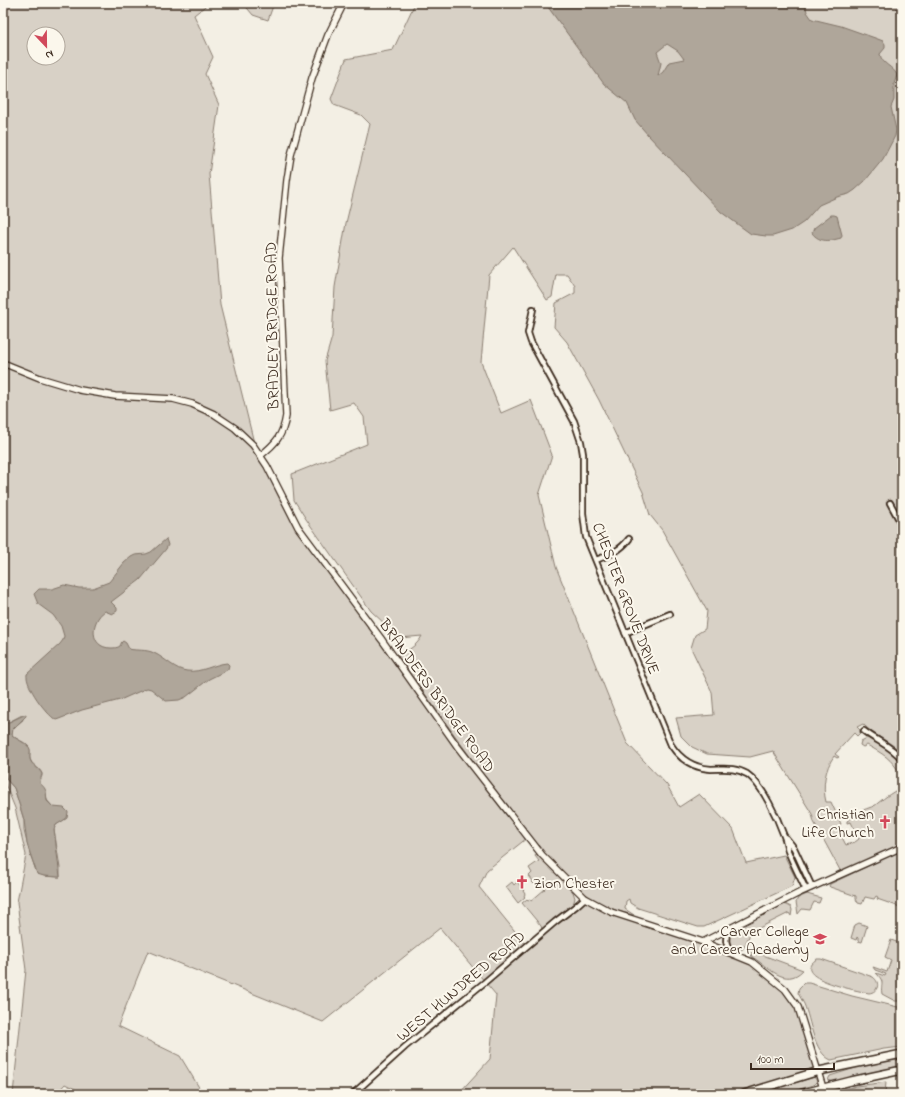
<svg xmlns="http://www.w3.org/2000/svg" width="905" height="1097" font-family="'Indie Flower',sans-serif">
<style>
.green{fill:#d8d1c6;stroke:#8a7e72;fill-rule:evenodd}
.water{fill:#afa69a;stroke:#817468;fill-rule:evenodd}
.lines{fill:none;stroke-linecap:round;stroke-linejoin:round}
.minor-casing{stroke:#3b2a1e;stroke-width:8}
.tertiary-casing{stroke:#3b2a1e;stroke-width:8}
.primary-casing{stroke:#3b2a1e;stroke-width:10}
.minor{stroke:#fbf7ec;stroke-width:4.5}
.tertiary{stroke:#fbf7ec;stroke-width:5.5}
.primary{stroke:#fbf7ec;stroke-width:7}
.labels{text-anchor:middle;stroke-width:4;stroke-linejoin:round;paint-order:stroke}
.street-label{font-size:16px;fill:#3b2a1e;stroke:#fbf7ec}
.poi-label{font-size:16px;fill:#3b2a1e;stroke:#fbf7ec;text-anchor:end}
</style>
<rect width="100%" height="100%" fill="#f3efe4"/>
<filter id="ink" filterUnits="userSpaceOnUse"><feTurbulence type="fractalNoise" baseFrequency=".025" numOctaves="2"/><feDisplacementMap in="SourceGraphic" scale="8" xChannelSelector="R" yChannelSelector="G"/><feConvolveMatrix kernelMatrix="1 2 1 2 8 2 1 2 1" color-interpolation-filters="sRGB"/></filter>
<g filter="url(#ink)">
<path class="green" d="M3,3H209L194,15L213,57L205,74L219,105L209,174L220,305L256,451L298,527L527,838L487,870L479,887L527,946L585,898L591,903L709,944L752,964L785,990L796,1006L817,1070L742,1094H458L490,1059L496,995L440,928L323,1022L148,951L118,1026L180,1056L203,1094H85L65,1084L56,1094H13L26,970L17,902L26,855L15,808L3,779V772L7,780L14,788L17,797L24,820V831L30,854L37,873L44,876L60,877V868L54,829L56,825L67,818L56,808L53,807L47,800L46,794L39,782C40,780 41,778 42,776C43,769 33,766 31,761C28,756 32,750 28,746C24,741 17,740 12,735V729L23,720L22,715L3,725V364L80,390L3,363ZM34,34H58V58H34Z
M243,3H274L268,20L253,15Z
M415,3H902V753C889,740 875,737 863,724L857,727L860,730V733L857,736L854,733L835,754L839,757L837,758L834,756C825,769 822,786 826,802H831L841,824L837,828L846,845L855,842L859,839L851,822L847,823V821C852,818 855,815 860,812C865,808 873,808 878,803C885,797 893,792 902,787V845L841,872L814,822L812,814L773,751L750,757L707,754L692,747L681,736L676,718L714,715L712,692L691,648L695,635L705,629L707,611L662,530L650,515L643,492L599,400L567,342L554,327L556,303L575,293V286L567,274H556L552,297L547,300L513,247L489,275L481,362L501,413L531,400L552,455L539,495L556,567L627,743L667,785L679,807L699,794L733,829L746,863L784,855L795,877L792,886L704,927H698L638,908L630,903L629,899L626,901L625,909L634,915L617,911L595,901L583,893L544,853L502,801L397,655C407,651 416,647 422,636L400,638L371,611L306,519L294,500L292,474L367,444L364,417L354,403L330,410L325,361L332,337L335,287L346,223L370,124L361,115L334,105L331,99L346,59L393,50Z
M867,738C876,741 899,754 902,764C903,769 902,775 902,780L899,781L897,778L901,775C891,758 883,754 867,745L863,747L860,745L861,741Z
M902,850V902L900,907L877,899L878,897L876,896L874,899L865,897L862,904L858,903L856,899V896L830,887L829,886L830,884Z
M536,854H538L573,892L575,898L573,905L542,929L541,926L522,903L527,899L528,900L530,899L531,901L545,889L538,881L534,884L532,882L533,881L529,876L532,873L529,868L539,861L535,856Z
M512,882L514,885L517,882L524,890L523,891L525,894L524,896L525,897L518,903L506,887Z
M807,894L821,898L819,903L814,902L810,910L802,909L798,914L796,902L798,898Z
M785,904L791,907L792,910L791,916L789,913L751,932L743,949L736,951C727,945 727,938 733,930Z
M859,923L867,926L862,942L858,941V938L857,937L856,940L851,938L855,925Z
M891,940L902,944V976L899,986L902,987V1001H895L882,994C880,983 886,983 876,973L885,976L886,974L875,970L873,967L887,972L891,960L885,957Z
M753,947L757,948L760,954L803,970C785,989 768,966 752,957L750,949Z
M817,959H821L873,977C881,983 878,992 869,993C859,991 787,978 817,959Z
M804,983H809L852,996L902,1008V1047L884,1049L831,1060C813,1052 811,1020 804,1004C802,1000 800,997 798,993L799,988Z
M902,1059V1068L834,1082L828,1080L830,1076L868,1064Z
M814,1077L817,1081L813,1085L784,1094H758Z
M886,1082L885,1094H824L857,1086Z"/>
<path class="water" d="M545,3H805L807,12L812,19L841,26L875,38L883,41L885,44V48L880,54C882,65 893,66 897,75L894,84V100L891,107L896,130L895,136L883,159L865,181L855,190L849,194L837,197L819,205L804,222L792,230L773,236H766L751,234L721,212L648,135L635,120L627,103L604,84ZM667,44L678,51L684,59L669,62L663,72L658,76L661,63L657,52Z
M831,215H834L837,216L842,235L841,238C830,241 820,243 812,233L814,228Z
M166,539L168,545L166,549L140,580L111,602L117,608V611L112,614L105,611C90,621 89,648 111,648C113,648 118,648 120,646C121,644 121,642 123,641L126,643L129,649C137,651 146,649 154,653C165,658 175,670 187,671C201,673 214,664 227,663L229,665L228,669L225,671L209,679L186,697L179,700L166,701L151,689L147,688L120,700L82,710L59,719L56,720C46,714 25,686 27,674L60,644L63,640L64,636L61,626L53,615L38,604L34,594L39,589H52L64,585L79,588H93L109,582L124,563L131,557L135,555L146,554L151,552Z
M26,714V716L13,729L12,735C17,740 24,742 28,746C32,750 29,754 30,759C31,765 39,768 42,774C38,789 41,780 46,791L47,801L53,807L64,808L68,812L67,818L56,825L54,829L60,877H58L44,876L37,874L27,844L24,820L17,797L14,788L7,780L3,772V725Z"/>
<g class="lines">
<g class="minor-casing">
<path id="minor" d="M533,309L528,333L531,342L574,421L581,442L583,454V513L586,537L671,745C680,759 694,768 711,769C724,769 735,767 747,774C762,784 778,819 784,836C786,841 787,846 788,851C793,864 800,877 806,890
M890,503L902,525
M596,560C609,555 620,551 629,539
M625,633L670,614
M864,731C878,742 890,745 902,759
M786,838L794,848L812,887
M728,929C725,941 725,944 733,954
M353,1094L405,1047L485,982L555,922L576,906L585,898"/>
</g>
<g class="tertiary-casing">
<path id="tertiary" d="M3,363L40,378L80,390L115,396L173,399L192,404L214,414L235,428L253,445L267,466L298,527L382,640L457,746L542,855L585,898L611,912L703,942L752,962L785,989L798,1007L823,1088
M260,456C275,444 283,436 286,416L279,258L287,180L291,155L312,78L328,35L344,3
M703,942L799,893L902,847"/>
</g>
<g class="primary-casing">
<path id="primary" d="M744,1094L819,1071L902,1054
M800,1094L851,1081L902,1070"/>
</g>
<use href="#minor" class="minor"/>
<use href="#tertiary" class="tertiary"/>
<use href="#primary" class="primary"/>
</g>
</g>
<defs>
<g id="church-bare" transform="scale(1.08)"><path d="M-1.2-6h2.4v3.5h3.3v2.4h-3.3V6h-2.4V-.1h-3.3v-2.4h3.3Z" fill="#d1495b" stroke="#fbf7ec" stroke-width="2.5" paint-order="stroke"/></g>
<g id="school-bare" transform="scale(1.08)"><path d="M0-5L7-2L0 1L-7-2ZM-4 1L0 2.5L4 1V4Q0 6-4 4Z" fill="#d1495b" stroke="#fbf7ec" stroke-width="2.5" paint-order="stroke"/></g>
</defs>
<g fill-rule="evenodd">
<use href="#church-bare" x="885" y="822"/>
<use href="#church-bare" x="522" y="882"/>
<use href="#school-bare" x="820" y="939"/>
</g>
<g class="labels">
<g class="street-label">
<text transform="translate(271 326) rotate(-91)" y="6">BRADLEY BRIDGE ROAD</text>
<text transform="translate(627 598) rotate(69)" y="6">CHESTER GROVE DRIVE</text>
<text transform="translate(438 695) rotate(54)" y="6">BRANDERS BRIDGE ROAD</text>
<text transform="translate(460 985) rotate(-40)" y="6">WEST HUNDRED ROAD</text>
</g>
<g class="poi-label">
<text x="874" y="819">Christian<tspan x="874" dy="18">Life Church</tspan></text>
<text x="533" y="888" text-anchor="start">Zion Chester</text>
<text x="809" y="936">Carver College<tspan x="809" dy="18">and Career Academy</tspan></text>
</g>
</g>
<rect width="905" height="1097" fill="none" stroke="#fbf7ec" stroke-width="16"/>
<rect x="8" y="8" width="889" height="1081" fill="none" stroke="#3b2a1e" stroke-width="1.5" filter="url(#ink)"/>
<g transform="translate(46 46) rotate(158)"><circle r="19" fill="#fbf7ec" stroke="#aea59a"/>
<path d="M0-3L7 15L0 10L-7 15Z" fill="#d1495b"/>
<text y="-6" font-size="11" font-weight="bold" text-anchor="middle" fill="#3b2a1e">N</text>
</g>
<path d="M751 1063v6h83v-6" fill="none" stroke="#3b2a1e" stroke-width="2"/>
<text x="757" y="1063" font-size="12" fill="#3b2a1e" stroke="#fbf7ec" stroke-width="3" paint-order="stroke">100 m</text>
</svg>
